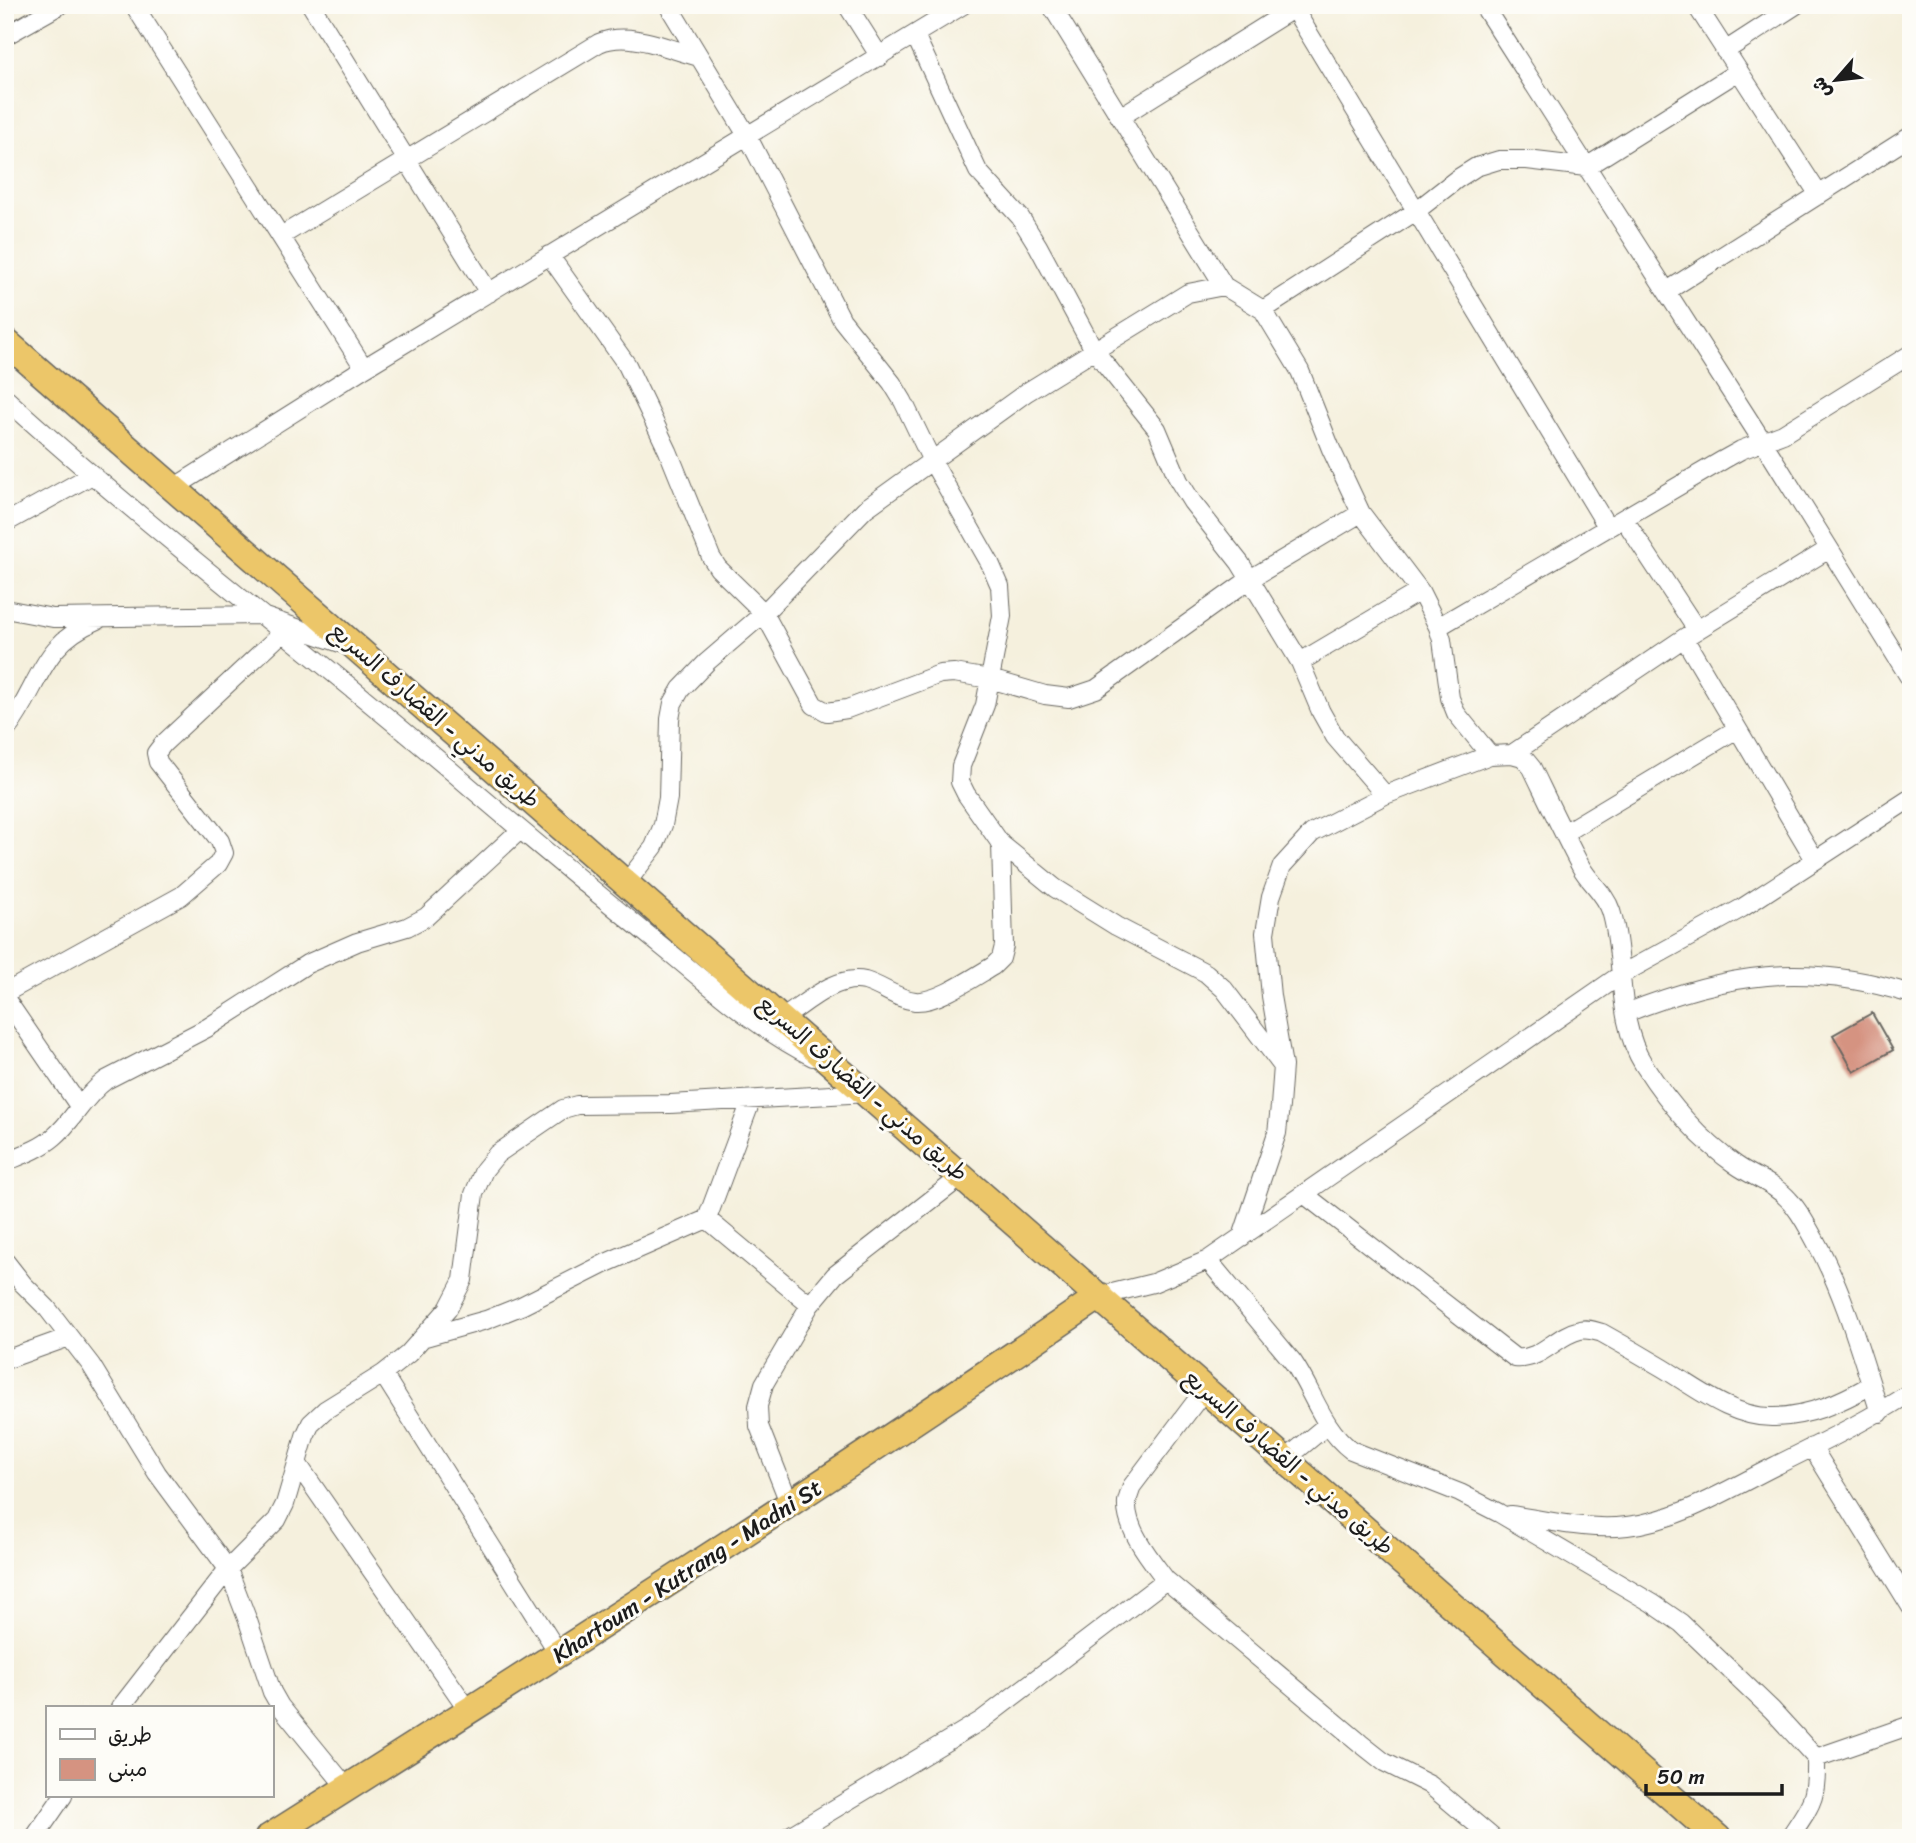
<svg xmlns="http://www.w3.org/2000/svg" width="1916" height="1843" font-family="Sriracha,'Playpen Sans Arabic',sans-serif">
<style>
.building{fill:#d59381}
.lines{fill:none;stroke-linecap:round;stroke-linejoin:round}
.minor-casing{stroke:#686660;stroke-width:20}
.highway-casing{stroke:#686660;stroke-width:29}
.minor{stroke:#fff;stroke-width:18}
.highway{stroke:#ecc669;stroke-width:26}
.labels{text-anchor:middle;stroke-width:6;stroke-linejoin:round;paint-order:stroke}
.street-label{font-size:23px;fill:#1c1c1c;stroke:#fdfcf7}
</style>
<rect width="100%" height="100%" fill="#fdfcf7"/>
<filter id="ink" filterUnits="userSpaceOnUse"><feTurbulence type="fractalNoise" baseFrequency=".0143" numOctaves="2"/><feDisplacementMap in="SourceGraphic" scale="14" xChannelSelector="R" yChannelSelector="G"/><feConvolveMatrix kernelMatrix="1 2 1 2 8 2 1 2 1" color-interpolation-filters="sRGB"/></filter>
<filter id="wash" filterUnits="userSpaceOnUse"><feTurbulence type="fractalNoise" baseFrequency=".00686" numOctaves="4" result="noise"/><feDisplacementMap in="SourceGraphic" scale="28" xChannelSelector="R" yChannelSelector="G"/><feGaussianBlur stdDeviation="1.57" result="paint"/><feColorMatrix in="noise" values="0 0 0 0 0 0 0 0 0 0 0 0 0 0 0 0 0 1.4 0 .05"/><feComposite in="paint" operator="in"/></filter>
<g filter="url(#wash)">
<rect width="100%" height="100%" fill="#f5f0dd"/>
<g id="blocks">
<path class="building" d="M1872,1013L1893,1050L1854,1072L1833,1035Z"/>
</g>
</g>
<g filter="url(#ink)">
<use href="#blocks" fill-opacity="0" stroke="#686660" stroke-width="2"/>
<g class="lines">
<g class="minor-casing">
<path id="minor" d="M134,5L364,368
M311,5L489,293
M668,5L748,137L842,320L892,383L903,401L932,461L990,563L1000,586L1002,616L985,705L961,766L960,782L966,794L1001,844L1055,888L1116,926L1206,973L1224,989L1281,1064
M847,5L880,57
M1051,5L1224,286L1263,310L1300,371L1331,449L1361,513L1420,591L1438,627L1442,640L1450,698L1456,713L1490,755
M1483,5L1763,442L1911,680
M1696,5L1819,195
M1294,9L1608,528
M915,35L978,171L1020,217L1038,246L1094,350L1157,429L1179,481L1192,502L1240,563L1300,662L1321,712L1335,737L1385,795
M5,36L60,5
M1725,51L1796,5
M1120,117L1299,5
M281,236L599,43C629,30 668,49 699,57
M549,255L627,365L668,451L711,557L718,568L764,613L814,705L827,712L847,709L940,674L954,673L990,679L1045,695L1069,698L1096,689L1250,579L1361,513
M1667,291L1911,136
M1263,310L1416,211L1457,179L1476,167L1499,160H1527L1586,167L1739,71
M5,398C150,530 307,648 456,775C524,834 594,891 664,948C711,986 757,1029 813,1057
M175,487L364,368L963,5
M1624,519L1697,630
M5,523L92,475
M5,609L53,618L259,615L346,645
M1438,627L1723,460L1741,450L1783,434L1911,354
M1684,638L1815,860
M1300,662L1420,591
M5,732C41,687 38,644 98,620
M1512,754L1684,638L1829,549
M1564,833L1737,729
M627,882L654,847L663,825L668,798L670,719L673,703L681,689L707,662L764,613L865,509L1027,392L1188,293L1224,286
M5,993L181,896L218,864L224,853L220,841L158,762L156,753L163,744L282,633
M5,998L79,1106
M1626,1013C1727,973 1805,961 1911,994
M783,1018C805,1004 836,974 865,981C882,986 897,999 915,1001C937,1003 974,977 993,966L1001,958L1004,946L1001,844
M5,1162C22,1155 40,1149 54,1137C74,1120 83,1097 106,1080L207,1028L307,964L357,942L407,927L426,917L519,831
M1304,1194L1515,1358C1541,1361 1556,1335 1580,1330C1588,1328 1595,1331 1602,1333C1622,1344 1643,1356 1663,1368C1696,1388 1734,1419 1775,1417C1810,1416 1841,1402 1871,1385
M707,1219L810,1305
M1242,1237L1277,1133L1280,1106L1283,1066L1271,996L1265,933L1271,897L1282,866L1312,833L1385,795L1490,755L1512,754L1523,757L1532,768C1548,801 1564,835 1581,867C1590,883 1605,893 1611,911C1626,960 1615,1020 1644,1065C1669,1104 1699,1139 1736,1165C1753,1177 1775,1184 1789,1200C1800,1211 1807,1226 1815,1240C1845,1294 1861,1354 1880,1413
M1208,1260L1293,1362C1313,1391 1322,1428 1351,1450L1460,1493L1499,1513L1652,1603L1681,1623L1772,1710L1816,1758C1817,1801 1812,1803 1789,1838
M5,1261L23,1284L47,1308L91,1365L157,1473L228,1569L248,1621L272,1692L280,1706L347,1788
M1100,1296L1153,1283L1208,1260L1622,974L1742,908L1911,798
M425,1337L486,1320L521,1306L606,1263L707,1219L751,1101
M5,1360L69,1337
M383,1374L559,1654
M1206,1388L1132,1486C1131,1490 1128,1497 1127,1502C1125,1529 1151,1560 1166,1580L1360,1743L1384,1762L1430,1785L1493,1838
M1812,1447L1911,1607
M1286,1459L1327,1425
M297,1463L469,1711
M790,1505L759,1426L758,1406L764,1384L810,1305L835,1275L962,1176
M1510,1515C1547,1520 1588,1531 1627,1526C1680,1520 1727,1490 1775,1466C1821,1443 1867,1421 1911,1392
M120,1708L228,1569L277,1520L285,1504L305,1436L311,1423L325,1410L383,1374L408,1354L448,1309L463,1280L474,1194L484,1170L497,1154L563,1109L577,1105L670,1104L868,1093
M1816,1758L1911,1725
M34,1838L63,1796
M786,1838L982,1720L1166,1580"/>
</g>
<g class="highway-casing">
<path id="highway" d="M5,341L1718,1838
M268,1838C548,1661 827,1483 1100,1296"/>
</g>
<use href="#minor" class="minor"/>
<use href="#highway" class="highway"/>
</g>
</g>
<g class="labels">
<g class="street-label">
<text transform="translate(435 715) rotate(41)" y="8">طريق مدني - القضارف السريع</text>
<text transform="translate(863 1088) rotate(41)" y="8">طريق مدني - القضارف السريع</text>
<text transform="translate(1289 1462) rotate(41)" y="8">طريق مدني - القضارف السريع</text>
<text transform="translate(687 1571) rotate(-33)" y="8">Khartoum - Kutrang - Madni St</text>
</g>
</g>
<rect width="1916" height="1843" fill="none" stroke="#fdfcf7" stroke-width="28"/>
<rect x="46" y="1706" width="228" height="91" fill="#fdfcf7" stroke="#a3a29f" stroke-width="2"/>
<rect x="60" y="1729" width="35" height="10" fill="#ffffff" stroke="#a3a29f" stroke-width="2"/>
<text x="108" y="1742" font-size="21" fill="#1c1c1c">طريق</text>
<rect x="60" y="1759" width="35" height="21" fill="#d59381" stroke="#a3a29f" stroke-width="2"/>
<text x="108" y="1776" font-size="21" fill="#1c1c1c">مبنى</text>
<g transform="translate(1836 80) rotate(242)" stroke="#fdfcf7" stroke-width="5" paint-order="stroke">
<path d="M0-5L12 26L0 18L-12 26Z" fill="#1c1c1c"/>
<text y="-10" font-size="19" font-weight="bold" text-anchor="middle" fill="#1c1c1c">ش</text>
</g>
<path d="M1646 1784v10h136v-10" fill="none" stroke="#1c1c1c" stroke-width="3.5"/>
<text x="1657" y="1784" font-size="21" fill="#1c1c1c" stroke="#fdfcf7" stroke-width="5" paint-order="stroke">50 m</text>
</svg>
